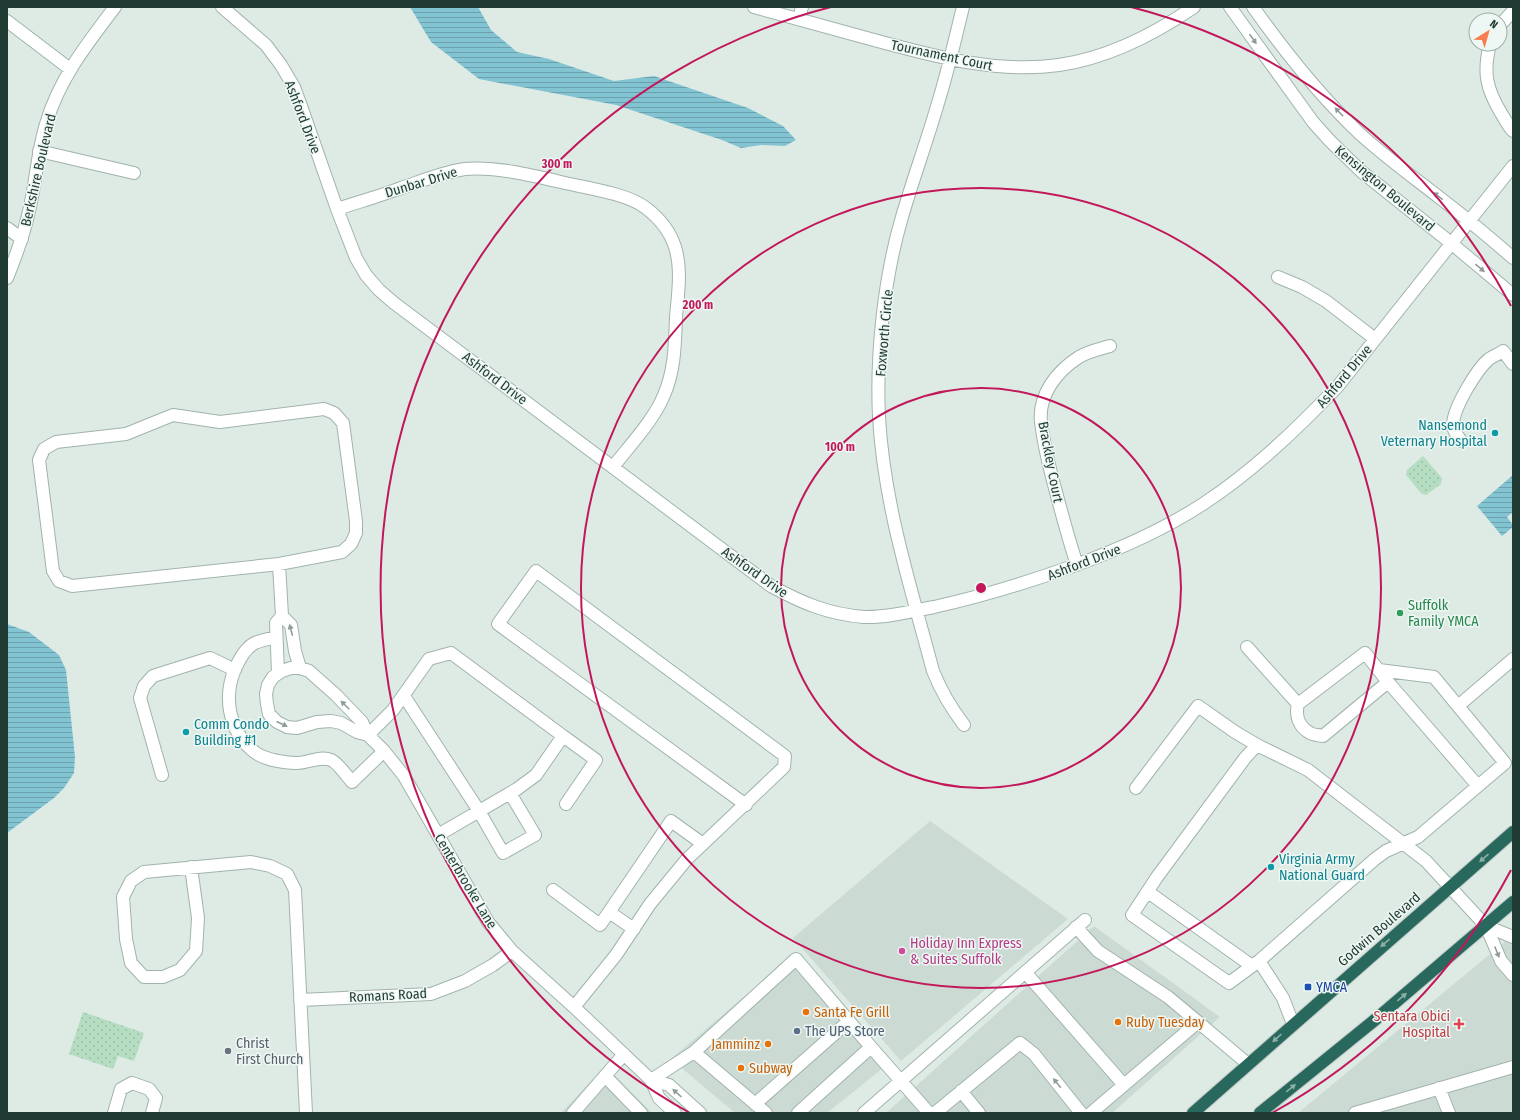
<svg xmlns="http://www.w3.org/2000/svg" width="1520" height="1120" font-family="'Fira Sans Condensed',sans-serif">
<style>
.built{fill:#ccdad4}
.park{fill:url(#park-dots)}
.water{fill:url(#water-rules)}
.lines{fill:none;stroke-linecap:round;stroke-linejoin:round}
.minor-casing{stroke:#a1b3ac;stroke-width:14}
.highway-casing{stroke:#c0c8c6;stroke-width:14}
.minor{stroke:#fff;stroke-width:12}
.highway{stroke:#29685d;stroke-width:12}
.oneway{fill:#8f9d9a}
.oneway2{fill:#8cb0a8}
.ring{fill:none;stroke:#c2185b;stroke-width:2}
.culture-dot{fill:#0f9aa8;stroke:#eef7f3;stroke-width:1.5}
.leisure-dot{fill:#2e9e5b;stroke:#eef7f3;stroke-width:1.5}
.hotel-dot{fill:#d1479c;stroke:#eef7f3;stroke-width:1.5}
.transit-dot{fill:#1a4fb4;stroke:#eef7f3;stroke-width:1.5}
.food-dot{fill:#e8710a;stroke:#eef7f3;stroke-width:1.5}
.health-dot{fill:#e0444e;stroke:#eef7f3;stroke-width:1.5}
.service-dot{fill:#5c6f8a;stroke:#eef7f3;stroke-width:1.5}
.worship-dot{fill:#6b7280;stroke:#eef7f3;stroke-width:1.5}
.labels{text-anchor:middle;stroke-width:3;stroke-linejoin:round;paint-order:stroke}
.street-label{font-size:14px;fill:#1f3b34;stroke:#eef7f3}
.culture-label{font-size:14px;fill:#0d838f;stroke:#eef7f3;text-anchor:start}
.leisure-label{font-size:14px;fill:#27864d;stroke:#eef7f3;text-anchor:start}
.hotel-label{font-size:14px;fill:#b23c85;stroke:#eef7f3;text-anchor:start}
.transit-label{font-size:14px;fill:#164399;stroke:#eef7f3;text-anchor:start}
.food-label{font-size:14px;fill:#c56008;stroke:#eef7f3;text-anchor:start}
.health-label{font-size:14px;fill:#be3a42;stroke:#eef7f3;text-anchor:end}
.service-label{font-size:14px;fill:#4e5e75;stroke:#eef7f3;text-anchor:start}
.worship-label{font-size:14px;fill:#5b616d;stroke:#eef7f3;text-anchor:start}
.centre{fill:#c2185b;stroke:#eef7f3;stroke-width:2}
.ring-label{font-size:12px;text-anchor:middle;font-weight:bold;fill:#c2185b;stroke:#eef7f3;stroke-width:3;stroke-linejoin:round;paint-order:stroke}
</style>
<defs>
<pattern id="park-dots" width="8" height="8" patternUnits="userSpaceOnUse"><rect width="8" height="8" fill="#b5ddc1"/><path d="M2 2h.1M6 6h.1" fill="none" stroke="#9bbfa6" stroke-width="1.8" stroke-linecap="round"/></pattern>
<pattern id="water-rules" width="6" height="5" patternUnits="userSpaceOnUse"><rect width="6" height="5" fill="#83c4d3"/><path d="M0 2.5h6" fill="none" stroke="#6ba0ac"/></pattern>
</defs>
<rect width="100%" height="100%" fill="#deebe5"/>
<path class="built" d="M930,821L1068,919L901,1061L793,938Z
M1094,926L1220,1017L1112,1113H886Z
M1513,935V1113H1298Z
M788,959L883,1068L827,1113H735L671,1059Z
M605,1066L652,1113H561Z"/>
<path class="park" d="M1423,456L1442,478L1441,484L1426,495L1421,493L1406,475L1407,470Z
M83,1012L144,1033L134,1061L118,1056L113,1069L69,1054Z"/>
<path class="water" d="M410,7H478L491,30L517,52L549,59L614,81L654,76L748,108L783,126L796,140L785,146L761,145L741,148L722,140L616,105L479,79L431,42Z
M1513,475V512L1507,517L1513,525V527L1502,536L1477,506Z
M7,624L29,632L59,655L66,670L75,757L74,773L64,788L54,798L7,833Z"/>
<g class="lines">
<g class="minor-casing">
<path id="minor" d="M222,7L266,45L281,65L294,87L301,106L337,209L356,258L366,275L379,290L394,303L771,586C802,603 828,614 864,617C886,618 913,611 934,607C983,596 1029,582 1076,565C1120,549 1163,530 1203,504C1253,471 1296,430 1338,386L1513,166
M754,7C794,18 834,29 874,40C934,56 996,74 1059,65C1108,58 1153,35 1194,7
M963,7C955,39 948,71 938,103C927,141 913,179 902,217C884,278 876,354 879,417C884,505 911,588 933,671C941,691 951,708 964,725
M1230,7L1313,122L1330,141L1362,172L1451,243L1513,295
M1253,7C1285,52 1319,95 1359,133C1384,156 1413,177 1440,198C1465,217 1489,237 1513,258
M799,19L802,7
M7,21L70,69
M1500,25L1513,11
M1490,44C1483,72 1486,88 1501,113C1505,119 1508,126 1513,131
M39,151L134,173
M337,209C358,202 380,196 401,188C422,181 443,172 465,169C495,166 535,176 565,183C588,188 628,194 646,208C659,218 670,231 675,247C682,269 678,294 676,317C675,343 675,370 664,395C654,420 630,445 613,467
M7,228L22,239
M1278,277L1302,287L1326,301L1375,339
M7,278C16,256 24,234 29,211C36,183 37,153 46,124C59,79 87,44 115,7
M324,409L334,413L343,423L356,521V533L351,544L342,552L279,564L72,586L59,581L53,571L39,460L44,449L56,442L126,434L173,415L220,422Z
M1461,441C1458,436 1453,431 1453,425C1453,408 1477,369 1489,359C1493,356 1499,354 1503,351L1513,364
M279,564L282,616
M1077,565C1067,534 1059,504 1051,473C1047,457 1043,439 1041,422C1038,395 1057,371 1079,357C1089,351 1100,349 1110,346
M276,637C269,639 261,640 255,643C246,647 239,660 235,669C223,697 229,730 252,750C263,760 281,762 295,763C307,764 319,755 331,760C337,762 347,776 352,782L384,751
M1247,647L1298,704
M278,673L276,623L282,616L291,625L295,651L300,668
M1388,682L1323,736C1319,735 1313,735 1310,733C1299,727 1295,716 1298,704L1365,653L1388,682L1478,786
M404,696L479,811L503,853L535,835L510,793
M1458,706L1513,659
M368,735L357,732L341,723L331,721L317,722L297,728L287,727L277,722L269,714L267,704L266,694L268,685L273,677L282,671L291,668H300L309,671L336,695L362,722L368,735L384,751L404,776L488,922L512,951L574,1007L651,1080L659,1098L675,1113
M368,735L393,710L429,659L451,653L563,736L536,775L517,789L438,835
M563,736L596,760L566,804
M1257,745L1245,758L1157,877L1132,915L1229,983L1259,961L1375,859L1386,851L1418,837L1505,763L1434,677L1379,670
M162,775L140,698L144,686L153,676L210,658L235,670
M1136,788L1198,706L1235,732L1257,745L1308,770L1426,861L1486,926L1501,961L1513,975
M191,867L198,918L196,951L180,970L163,977H144L131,963L126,939L123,897L131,881L144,872L251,862L270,866L287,874L295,890L306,1113
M553,890L600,925L609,912
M1148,892L1252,966
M1486,926L1513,937
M1076,927L1098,951L1168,997L1198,1022L1091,1113
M634,929L609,912L671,821L703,844
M1259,961L1283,998L1293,1024
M1025,972L1124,1085
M300,1000L431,994L465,981L493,965L512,951
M574,1007L616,955L650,904L687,859L784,767L785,756L536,571L498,624L746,805
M1198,1022L1248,1064
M694,1052L796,959L871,1047
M605,1076L641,1113
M651,1080L694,1052L766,1113
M651,1080L669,1085L700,1113
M1439,1088L1449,1113
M961,1091L979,1113
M755,1104L849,1021
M114,1113L121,1089L132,1083L149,1089L156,1098L152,1113
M573,1113L624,1054
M798,1113L871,1047L929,1113
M864,1113L1085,920
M935,1113L1020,1043L1034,1054L1081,1113
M1355,1113L1513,1067"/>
</g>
<g class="highway-casing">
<path id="highway" d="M1193,1113L1513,832
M1260,1113L1376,1019L1513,902"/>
</g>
<use href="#minor" class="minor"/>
<use href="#highway" class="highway"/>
</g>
<defs><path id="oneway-solid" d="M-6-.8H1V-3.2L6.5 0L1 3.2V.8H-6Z"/></defs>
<g class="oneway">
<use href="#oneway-solid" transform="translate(1253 39) rotate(55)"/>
<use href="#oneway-solid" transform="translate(1339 112) rotate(-134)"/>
<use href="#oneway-solid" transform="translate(1438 196) rotate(-142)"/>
<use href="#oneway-solid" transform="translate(1480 268) rotate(40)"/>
<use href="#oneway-solid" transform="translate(291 630) rotate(-105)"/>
<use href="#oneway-solid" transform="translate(345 705) rotate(-135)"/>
<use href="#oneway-solid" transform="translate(282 724) rotate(24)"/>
<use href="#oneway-solid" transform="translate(1497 952) rotate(68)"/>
<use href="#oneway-solid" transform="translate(1057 1083) rotate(-129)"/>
<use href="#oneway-solid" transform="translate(677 1093) rotate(-138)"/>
</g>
<g class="oneway2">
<use href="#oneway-solid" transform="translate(1484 858) rotate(139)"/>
<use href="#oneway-solid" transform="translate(1385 943) rotate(139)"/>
<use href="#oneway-solid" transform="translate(1402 997) rotate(-40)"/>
<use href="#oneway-solid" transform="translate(1277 1038) rotate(138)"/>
<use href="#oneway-solid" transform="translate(1291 1088) rotate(-39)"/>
</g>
<g class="ring">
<circle cx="981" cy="588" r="200"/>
<circle cx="981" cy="588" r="400"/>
<path d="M1511 870A600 600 0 0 1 1272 1113M690 1113A600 600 0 0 1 831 7M1131 7A600 600 0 0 1 1511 306"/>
</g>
<g class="culture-dot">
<circle cx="1495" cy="433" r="4"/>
<circle cx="186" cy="732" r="4"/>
<circle cx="1271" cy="867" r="4"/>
</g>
<circle class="leisure-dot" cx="1400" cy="613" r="4"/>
<circle class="hotel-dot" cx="902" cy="951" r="4"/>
<rect class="transit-dot" x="1304" y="983" width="8" height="8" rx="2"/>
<g class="food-dot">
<circle cx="806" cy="1012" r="4"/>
<circle cx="1118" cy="1022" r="4"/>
<circle cx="768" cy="1044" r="4"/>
<circle cx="741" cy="1068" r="4"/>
</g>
<path class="health-dot" d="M1457 1018h4v4h4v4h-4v4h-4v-4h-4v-4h4z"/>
<circle class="service-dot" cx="797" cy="1031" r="4"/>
<circle class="worship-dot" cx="228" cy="1051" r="4"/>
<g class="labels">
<g class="street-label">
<text transform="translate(942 55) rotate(12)" y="5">Tournament Court</text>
<text transform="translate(303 117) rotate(69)" y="5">Ashford Drive</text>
<text transform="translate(38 170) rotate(-77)" y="5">Berkshire Boulevard</text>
<text transform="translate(421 182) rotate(-17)" y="5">Dunbar Drive</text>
<text transform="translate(1385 188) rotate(40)" y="5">Kensington Boulevard</text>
<text transform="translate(884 333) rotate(-85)" y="5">Foxworth Circle</text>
<text transform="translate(1344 376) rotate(-50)" y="5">Ashford Drive</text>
<text transform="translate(495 378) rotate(37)" y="5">Ashford Drive</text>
<text transform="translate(1051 462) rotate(79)" y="5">Brackley Court</text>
<text transform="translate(1084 562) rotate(-21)" y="5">Ashford Drive</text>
<text transform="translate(755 572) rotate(35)" y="5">Ashford Drive</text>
<text transform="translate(466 881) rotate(59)" y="5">Centerbrooke Lane</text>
<text transform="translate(1379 929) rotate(-41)" y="5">Godwin Boulevard</text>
<text transform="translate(388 995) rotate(-3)" y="5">Romans Road</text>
</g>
<g class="culture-label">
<text x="1487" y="430" text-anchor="end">Nansemond<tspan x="1487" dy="16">Veternary Hospital</tspan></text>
<text x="194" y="729">Comm Condo<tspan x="194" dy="16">Building #1</tspan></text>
<text x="1279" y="864">Virginia Army<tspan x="1279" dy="16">National Guard</tspan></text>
</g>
<g class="leisure-label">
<text x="1408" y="610">Suffolk<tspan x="1408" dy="16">Family YMCA</tspan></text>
</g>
<g class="hotel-label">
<text x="910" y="948">Holiday Inn Express<tspan x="910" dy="16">&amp; Suites Suffolk</tspan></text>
</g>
<g class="transit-label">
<text x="1316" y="992">YMCA</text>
</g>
<g class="food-label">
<text x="814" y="1017">Santa Fe Grill</text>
<text x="1126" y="1027">Ruby Tuesday</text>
<text x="760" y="1049" text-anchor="end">Jamminz</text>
<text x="749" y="1073">Subway</text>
</g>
<g class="health-label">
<text x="1450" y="1021">Sentara Obici<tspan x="1450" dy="16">Hospital</tspan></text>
</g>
<g class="service-label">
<text x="805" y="1036">The UPS Store</text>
</g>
<g class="worship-label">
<text x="236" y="1048">Christ<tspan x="236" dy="16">First Church</tspan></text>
</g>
</g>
<circle cx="981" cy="588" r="6" class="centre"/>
<g class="ring-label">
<text x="557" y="168">300 m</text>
<text x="698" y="309">200 m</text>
<text x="840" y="451">100 m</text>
</g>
<rect width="1520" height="1120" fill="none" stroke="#1f3b34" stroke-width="16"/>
<g transform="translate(1488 32) rotate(37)"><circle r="19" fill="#eef7f3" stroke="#9baca7"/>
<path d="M0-3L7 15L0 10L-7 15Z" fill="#f87d4e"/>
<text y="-6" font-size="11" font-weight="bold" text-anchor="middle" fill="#1f3b34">N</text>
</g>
</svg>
